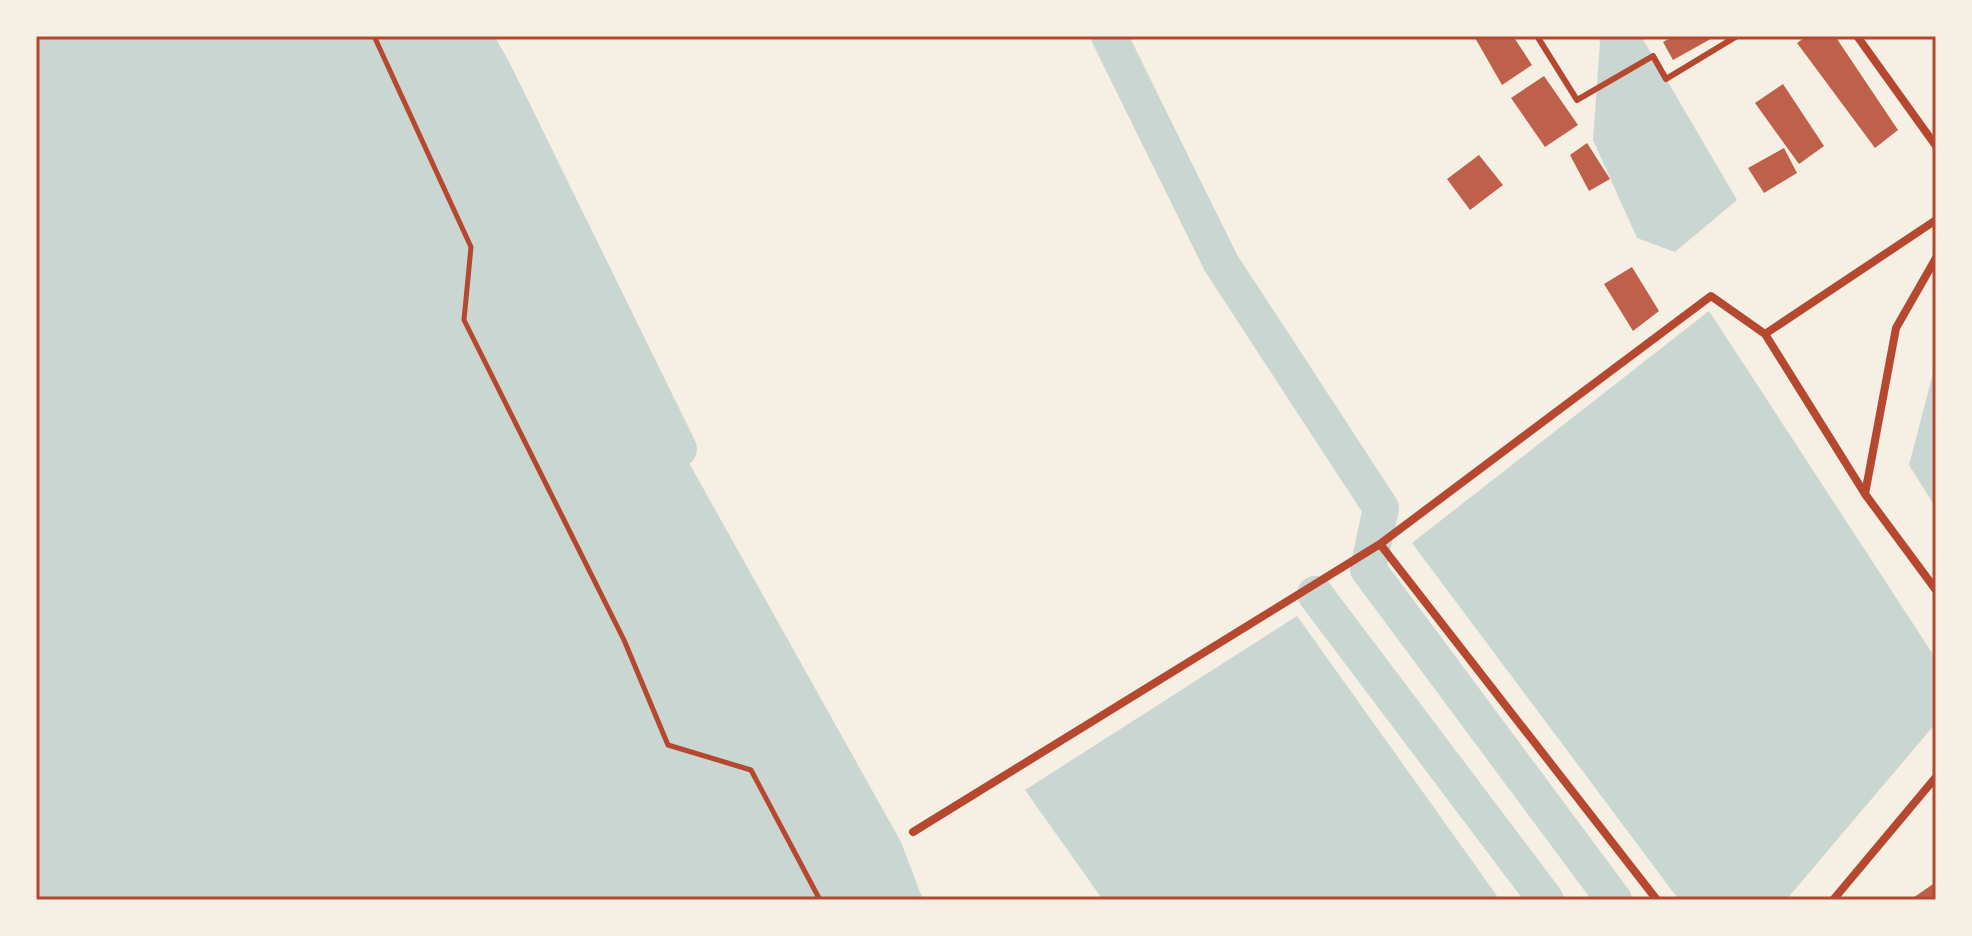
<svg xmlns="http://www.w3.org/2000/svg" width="1972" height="936" font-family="'Noto Sans',sans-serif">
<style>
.water{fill:#c9d6d2}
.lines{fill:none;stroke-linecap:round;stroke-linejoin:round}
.canal{stroke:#c9d6d2;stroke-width:36}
.building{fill:#bf614a}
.path{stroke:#b5482f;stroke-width:5}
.service{stroke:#b5482f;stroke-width:6}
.minor{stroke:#b5482f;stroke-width:8}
.neatline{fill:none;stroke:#b5482f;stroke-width:3}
</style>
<rect width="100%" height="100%" fill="#f6efe4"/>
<path class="water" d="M36,36H481L494,72L651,395L901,842L923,900H36Z
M1598,36H1641L1737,200L1675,252L1637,238L1593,140L1600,43Z
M1709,311L1936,659V723L1786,900H1679L1412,543Z
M1936,362V508L1909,465Z
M1297,616L1500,900H1103L1025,790Z"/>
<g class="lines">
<path class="canal" d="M474,36L494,72L679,449
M1109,36L1221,263L1381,508L1368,569L1614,900
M1315,594L1546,900"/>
</g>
<path class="building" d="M1474,36H1513L1532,65L1502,85Z
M1674,36H1716L1673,60L1663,42Z
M1807,36H1835L1898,130L1875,148L1797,43Z
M1544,76L1578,125L1545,147L1511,98Z
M1783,84L1824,146L1799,164L1755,103Z
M1587,143L1610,179L1589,191L1570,155Z
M1784,148L1797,173L1764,193L1748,168Z
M1479,155L1503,185L1470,210L1447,179Z
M1632,267L1659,311L1633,331L1604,284Z
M1936,882V900H1910Z"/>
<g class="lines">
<path class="path" d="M374,36L471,247L464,320L624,640L668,745L751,770L820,900"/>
<path class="service" d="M1537,36L1577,100L1653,56L1666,79L1737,36"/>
<path class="minor" d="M1857,36L1936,146
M1936,220L1765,334L1865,494L1936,590
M1865,494L1896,328L1936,258
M1380,544L1711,296L1765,334
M913,832L1380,544L1657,900
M1833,900L1936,777"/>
</g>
<rect width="1972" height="936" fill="none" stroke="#f6efe4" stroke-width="76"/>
<rect x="38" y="38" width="1896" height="860" class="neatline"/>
</svg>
